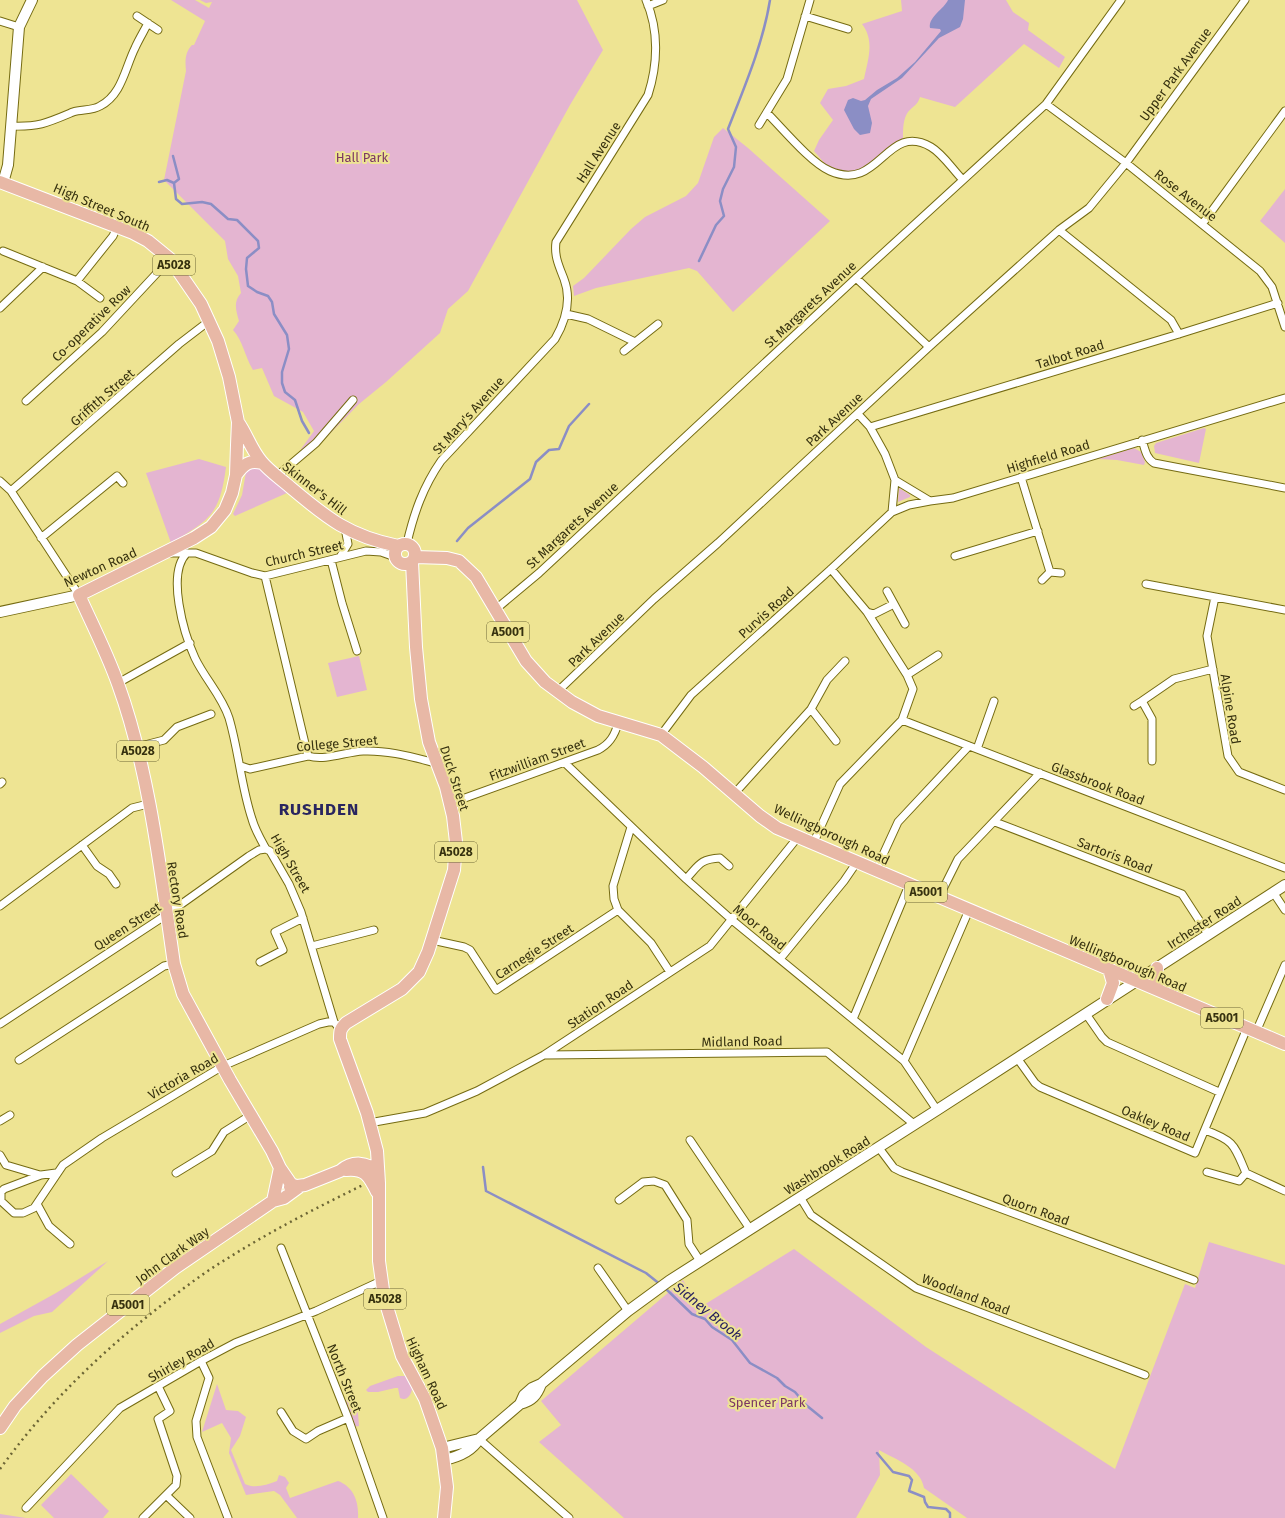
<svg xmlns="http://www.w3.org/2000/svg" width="1285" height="1518" font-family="'Fira Sans',sans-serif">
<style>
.green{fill:#e4b5d1}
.water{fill:#8b8ec5}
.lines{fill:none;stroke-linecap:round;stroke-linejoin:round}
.stream{stroke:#8b8ec5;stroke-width:2.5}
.street-casing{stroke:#756b12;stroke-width:9}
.secondary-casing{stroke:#756b12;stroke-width:12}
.primary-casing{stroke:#fff;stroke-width:14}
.street{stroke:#fff;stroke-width:7}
.secondary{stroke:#fff;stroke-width:10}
.primary{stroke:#e8b8a6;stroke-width:12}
.rail{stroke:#6c6535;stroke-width:2.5;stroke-dasharray:2 4;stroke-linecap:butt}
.labels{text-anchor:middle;stroke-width:4;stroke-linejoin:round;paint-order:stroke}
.shield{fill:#eee493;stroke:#6d6737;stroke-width:1}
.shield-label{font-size:12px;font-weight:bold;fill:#36310f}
.street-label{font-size:13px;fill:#36310f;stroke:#eee493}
.park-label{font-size:13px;fill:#7b3664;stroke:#eee493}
.water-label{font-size:14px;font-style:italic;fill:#241d5e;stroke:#eee493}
.district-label{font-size:17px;font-weight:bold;letter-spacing:1px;fill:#29255f;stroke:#eee493}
</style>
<rect width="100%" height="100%" fill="#eee493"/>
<path class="green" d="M171,0H195L209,8L212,2L206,3L200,0H577L603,50L570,105L468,291L448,309L440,333L386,382L359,404L308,456L301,449L314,431L303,412L274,396L262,368L253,370C245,357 243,341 233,330L239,321C236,310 233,302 241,293L238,276L228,259L225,241L164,180L186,71C185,61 185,52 192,45H194L205,21Z
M901,0H1006L1013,12L1029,23L1028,30L1065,57L1059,68L1024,44L955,107L920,97C917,106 914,105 908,112C903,119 903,129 903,138L864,170L851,172L834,169L826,165L814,151L819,140L833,120L820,103L828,89L846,86L864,79C868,59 875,41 862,24L902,11Z
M723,128L748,148L830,221L733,312L697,271L689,268L596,288L574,296L573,286L584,278L631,229L645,217L686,196L698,183L714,137Z
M1285,189V243L1260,221Z
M1204,428L1206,429L1199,463L1155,453L1154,446L1156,443Z
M1134,448L1141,452L1145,462L1144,465L1117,460L1098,459Z
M199,459L226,467C220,514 210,520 171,543L146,473Z
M253,467H259L287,493L235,516L233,514L242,495L246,472Z
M899,488L910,495V497L898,502Z
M359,656L367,690L337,697L328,663Z
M1209,1242L1285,1265V1518H967L924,1488C921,1468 895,1459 879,1450L880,1475L856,1518H624L539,1442L561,1425L541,1401L683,1280L699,1308L794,1249L926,1347L1115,1469L1185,1284L1195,1288Z
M108,1261L52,1312L34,1316L0,1333V1324L56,1293Z
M398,1376H405L409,1380L412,1390C410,1396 407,1401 400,1398L398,1388H395L378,1392H368L366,1390L370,1386Z
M217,1384L226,1410L238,1411L246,1417L240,1436L231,1450L245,1484C255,1489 266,1485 277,1481L279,1475L285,1477L289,1483L286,1488L290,1498L338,1481C354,1487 359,1502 358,1518H297L280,1495L274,1491L246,1495L229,1453L231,1438L222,1423L202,1432Z
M344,1400H350L358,1413L359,1426L353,1427Z
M71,1474L109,1511L103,1518H54L41,1505Z
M0,1514L26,1518H0Z"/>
<path class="water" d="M948,0H965L963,19L960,27L939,38L902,78L871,99L868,106L872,123L870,133L860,135L854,129L844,110L848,100L853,98L861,101L865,100L877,90L897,78L915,62L941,31L940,29L930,28C928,17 944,9 948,0Z"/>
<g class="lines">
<path class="stream" d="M173,156L179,179L174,183L176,199L182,204L202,202L211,204L228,219L237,220L258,241L259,248L247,258L246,269L248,286L257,292L268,296L272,302L274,314L287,335L289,349L282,372V383L285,392L295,400L302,421L309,433
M159,182L167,180L174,183
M699,261L716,225L724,216L720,201L723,189L734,167L736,147L728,129C744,88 763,44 770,0
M457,541L468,528L530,479L536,462L549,450L559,449L569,426L589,404
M483,1167L486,1191L646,1273L661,1285
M665,1288L692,1314L705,1319L712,1327L732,1340L750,1363L777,1378L785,1386L795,1392L806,1405L822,1418
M877,1453L893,1472L909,1476L912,1480L909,1491L924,1497L925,1502L928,1507L946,1509L950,1513V1518"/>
<g class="street-casing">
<path id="street" d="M648,6L663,0
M137,16L158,30
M805,16L848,29
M0,21L19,27
M1046,104L1126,163L1260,271L1272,287L1285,327
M767,113C783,129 811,163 830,171C880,193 886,121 931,147C943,154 953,170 963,180
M759,125L787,79L810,0
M11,126C39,127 47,123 73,112C81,109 92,111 100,106C122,95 125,68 135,48C139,39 144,31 148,23
M1203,223L1285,111
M1059,230L1171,320L1179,334
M3,251L77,281L100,298
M856,278L929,347
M77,281L113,236L117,227
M0,308L43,267
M566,314L588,319L635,342
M624,351L658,324
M26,401L102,332L170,259
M858,414L870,427L885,454L895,480L930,501L953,498L1285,398
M870,427L1179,334L1278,303
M1142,440C1145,449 1146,458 1154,463L1285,488
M277,476L316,443L353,400
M1021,477L1050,572L1061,573
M0,481L11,491L79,595
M11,491L179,344L209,321
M892,512L909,505L930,501
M41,538L117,476L123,483
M407,543C414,513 423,487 441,461L555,339C566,320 572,300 564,279C559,266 554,256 556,242L648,95C658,64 659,30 646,0
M169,553H196L252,573L265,576L366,551L381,552L395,557
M187,553C166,573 184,634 195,658C205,679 222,696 229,718C239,752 241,786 252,819C255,830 261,840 266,849L270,851L289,884L301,912L334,1022L340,1029
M955,556L1038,531
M340,557L348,544L345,528
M331,560L342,603L357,651
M831,569L867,612L874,614L894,604
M265,576L308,756
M1042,580L1050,572
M1146,584L1285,610
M887,591L905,624
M1215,597L1207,636L1228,756L1239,772L1285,790
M496,609L539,573L856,278L1046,104L1121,0
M867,612L907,675
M118,683L190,643
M557,692L654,599L718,543L929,347L1059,230L1089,208L1126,163L1245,0
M1134,706L1142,701
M811,709L836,741
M902,720L1285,868
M661,735L691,695L831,569L892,512L895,480
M137,747L164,740L177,727L211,714
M977,749L994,701
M1152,761V719L1142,701L1174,679L1213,669
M565,763L686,879L732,920L904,1061L937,1110
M241,766L250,769L308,756C326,761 345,752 363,751C388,750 412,757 436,763
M0,784L2,782
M734,794L811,709L827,680L845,661
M451,803L598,750C610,744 615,735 618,723
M995,822L1182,894L1208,934
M631,827L613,886L614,899L618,910L651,943L670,972
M813,844L840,784L902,720L913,689L907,675L938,655
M82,845L97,866L109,874L116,884
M876,870L898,822L969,746
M686,879C699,865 700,859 720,858L729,866
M1273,892L1285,910
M939,897L958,859L1040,773
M0,906L132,808L148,804
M432,940L464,947L470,950L496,990L618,910
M312,946L374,930
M780,959L844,881L857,862
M260,962L283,950L275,932L303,918
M1086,1014L1102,1037L1107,1042L1219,1092
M853,1019L909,885
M0,1024L166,915L249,856L259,850L266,849
M1256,1032L1285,965
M545,1055L827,1052L915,1125
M1017,1058L1035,1083L1040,1087L1195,1153L1247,1028
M19,1060L164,966L174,964
M904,1061L969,910
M0,1121L10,1115
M369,1123L425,1113L477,1091L544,1055L710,946L798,837
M1205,1130C1235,1141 1234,1145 1246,1173L1285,1191
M690,1140L750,1229
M879,1148L894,1168L902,1172L1194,1280
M0,1155L6,1165L40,1175
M1207,1172L1239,1181L1246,1173
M56,1173L41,1175L4,1189L1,1192V1201L14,1213H23L34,1208L63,1165L102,1138L223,1066L319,1024L328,1022H334
M176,1173L212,1151L224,1132L251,1115
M800,1197L811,1215L916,1288L1145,1375
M619,1200L643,1182L654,1181L665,1185L687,1220L689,1244L700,1261
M37,1204L49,1226L70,1244
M281,1248L348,1418L383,1518
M598,1268L628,1311
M201,1361L209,1378L196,1421L197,1437L228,1518
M281,1412L293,1431L306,1439L318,1431L348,1418
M479,1439L569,1518
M166,1495L190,1518
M26,1508L120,1408L201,1361L235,1343L316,1311L381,1281
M143,1518L176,1485L177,1476L158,1419L170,1411L158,1386"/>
</g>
<g class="secondary-casing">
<path id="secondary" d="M3,183L8,165L19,27L32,0
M0,612L79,595
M520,1404C532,1401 537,1395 541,1384
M442,1448L479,1439
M444,1460C458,1457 472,1451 479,1439L520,1404L524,1395L532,1388L541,1384L628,1311L669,1281L937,1110L1285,885"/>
</g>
<g class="primary-casing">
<path id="primary" d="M0,182L133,233L148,241L170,259L201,304L218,341L229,377L238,422L237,445L236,475L232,493L225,510L211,527L194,538L79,595C92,624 107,653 118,684C149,769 161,874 174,964L183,994L230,1080L272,1151L280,1168L291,1184L299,1187
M238,422C247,435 251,449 261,461C269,471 281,479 290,487C328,519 349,536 398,546
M236,475C244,464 249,460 262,463
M395 554a10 10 0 1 1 20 0a10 10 0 1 1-20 0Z
M415,557L447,558L459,561L476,577L526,661L545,682L572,702L598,716L661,735L703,767L760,816L777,828L1285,1044
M412,562L416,647L421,699L429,742L446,787L453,816L456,842L454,870L428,952L419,972L402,989L346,1023C340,1029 340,1031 340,1039L367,1113L377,1151L379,1183V1261L384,1297L402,1356L425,1399L442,1448L447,1487L444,1518
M1157,968L1156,981L1158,990
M1107,999L1113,983L1109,969
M346,1170C365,1168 369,1176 377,1192
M290,1187L305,1185L340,1171C353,1160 367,1162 378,1172
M273,1201L284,1198L299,1187
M0,1428L15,1406L43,1376L77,1345L175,1268L273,1201L280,1168"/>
</g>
<use href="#street" class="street"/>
<use href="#secondary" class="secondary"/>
<use href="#primary" class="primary"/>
<path class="rail" d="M0,1469C47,1404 100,1353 163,1304C183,1289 203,1273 225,1260C269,1232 316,1208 363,1185"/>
</g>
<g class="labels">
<g class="shield">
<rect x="153" y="255" width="42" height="20" rx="3"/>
<rect x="487" y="622" width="42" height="20" rx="3"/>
<rect x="117" y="741" width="42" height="20" rx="3"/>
<rect x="435" y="842" width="42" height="20" rx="3"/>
<rect x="905" y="882" width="42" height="20" rx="3"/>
<rect x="1201" y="1008" width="42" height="20" rx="3"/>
<rect x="364" y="1289" width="42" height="20" rx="3"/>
<rect x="107" y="1295" width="42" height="20" rx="3"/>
</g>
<g class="shield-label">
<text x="174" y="269">A5028</text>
<text x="508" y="636">A5001</text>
<text x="138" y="755">A5028</text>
<text x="456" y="856">A5028</text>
<text x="926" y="896">A5001</text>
<text x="1222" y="1022">A5001</text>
<text x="385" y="1303">A5028</text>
<text x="128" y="1309">A5001</text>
</g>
<g class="street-label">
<text transform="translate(1175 74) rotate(-54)" y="5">Upper Park Avenue</text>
<text transform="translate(598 152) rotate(-57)" y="5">Hall Avenue</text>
<text transform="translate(1186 195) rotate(38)" y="5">Rose Avenue</text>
<text transform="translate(102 207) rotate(23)" y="5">High Street South</text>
<text transform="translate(810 304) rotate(-43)" y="5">St Margarets Avenue</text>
<text transform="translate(91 323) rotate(-44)" y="5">Co-operative Row</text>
<text transform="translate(1070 354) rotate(-17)" y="5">Talbot Road</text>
<text transform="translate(102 397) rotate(-41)" y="5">Griffith Street</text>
<text transform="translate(468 415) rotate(-48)" y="5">St Mary's Avenue</text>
<text transform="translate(834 419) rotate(-43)" y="5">Park Avenue</text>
<text transform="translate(1048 456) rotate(-17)" y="5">Highfield Road</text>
<text transform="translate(315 488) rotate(38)" y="5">Skinner's Hill</text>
<text transform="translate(572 525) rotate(-43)" y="5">St Margarets Avenue</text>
<text transform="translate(304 553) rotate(-13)" y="5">Church Street</text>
<text transform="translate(100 567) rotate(-24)" y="5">Newton Road</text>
<text transform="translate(766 612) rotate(-42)" y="5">Purvis Road</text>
<text transform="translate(596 639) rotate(-44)" y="5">Park Avenue</text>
<text transform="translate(1231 709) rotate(81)" y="5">Alpine Road</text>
<text transform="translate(337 743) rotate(-5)" y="5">College Street</text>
<text transform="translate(537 759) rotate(-20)" y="5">Fitzwilliam Street</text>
<text transform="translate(455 778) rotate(72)" y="5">Duck Street</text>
<text transform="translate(1098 783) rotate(21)" y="5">Glassbrook Road</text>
<text transform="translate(832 834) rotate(25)" y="5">Wellingborough Road</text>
<text transform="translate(1115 855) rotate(21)" y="5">Sartoris Road</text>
<text transform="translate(291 863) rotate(60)" y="5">High Street</text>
<text transform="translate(178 900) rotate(81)" y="5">Rectory Road</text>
<text transform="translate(1204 922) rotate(-33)" y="5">Irchester Road</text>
<text transform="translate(127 926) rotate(-33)" y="5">Queen Street</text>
<text transform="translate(760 927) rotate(39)" y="5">Moor Road</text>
<text transform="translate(534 951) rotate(-33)" y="5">Carnegie Street</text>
<text transform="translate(1128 963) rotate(23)" y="5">Wellingborough Road</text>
<text transform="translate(600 1004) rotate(-34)" y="5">Station Road</text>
<text transform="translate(742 1041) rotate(-1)" y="5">Midland Road</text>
<text transform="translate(183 1076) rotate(-30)" y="5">Victoria Road</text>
<text transform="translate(1156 1123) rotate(23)" y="5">Oakley Road</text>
<text transform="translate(827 1165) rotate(-32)" y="5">Washbrook Road</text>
<text transform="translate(1036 1209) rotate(20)" y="5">Quorn Road</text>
<text transform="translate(172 1255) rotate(-36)" y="5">John Clark Way</text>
<text transform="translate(966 1294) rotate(21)" y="5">Woodland Road</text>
<text transform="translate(181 1360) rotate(-30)" y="5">Shirley Road</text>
<text transform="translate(427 1373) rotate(65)" y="5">Higham Road</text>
<text transform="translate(345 1378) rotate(68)" y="5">North Street</text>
</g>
<g class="park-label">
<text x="362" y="162">Hall Park</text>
<text x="767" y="1407">Spencer Park</text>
</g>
<g class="water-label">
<text transform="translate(708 1311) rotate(39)" y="5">Sidney Brook</text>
</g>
<g class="district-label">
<text x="319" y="815">RUSHDEN</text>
</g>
</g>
</svg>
